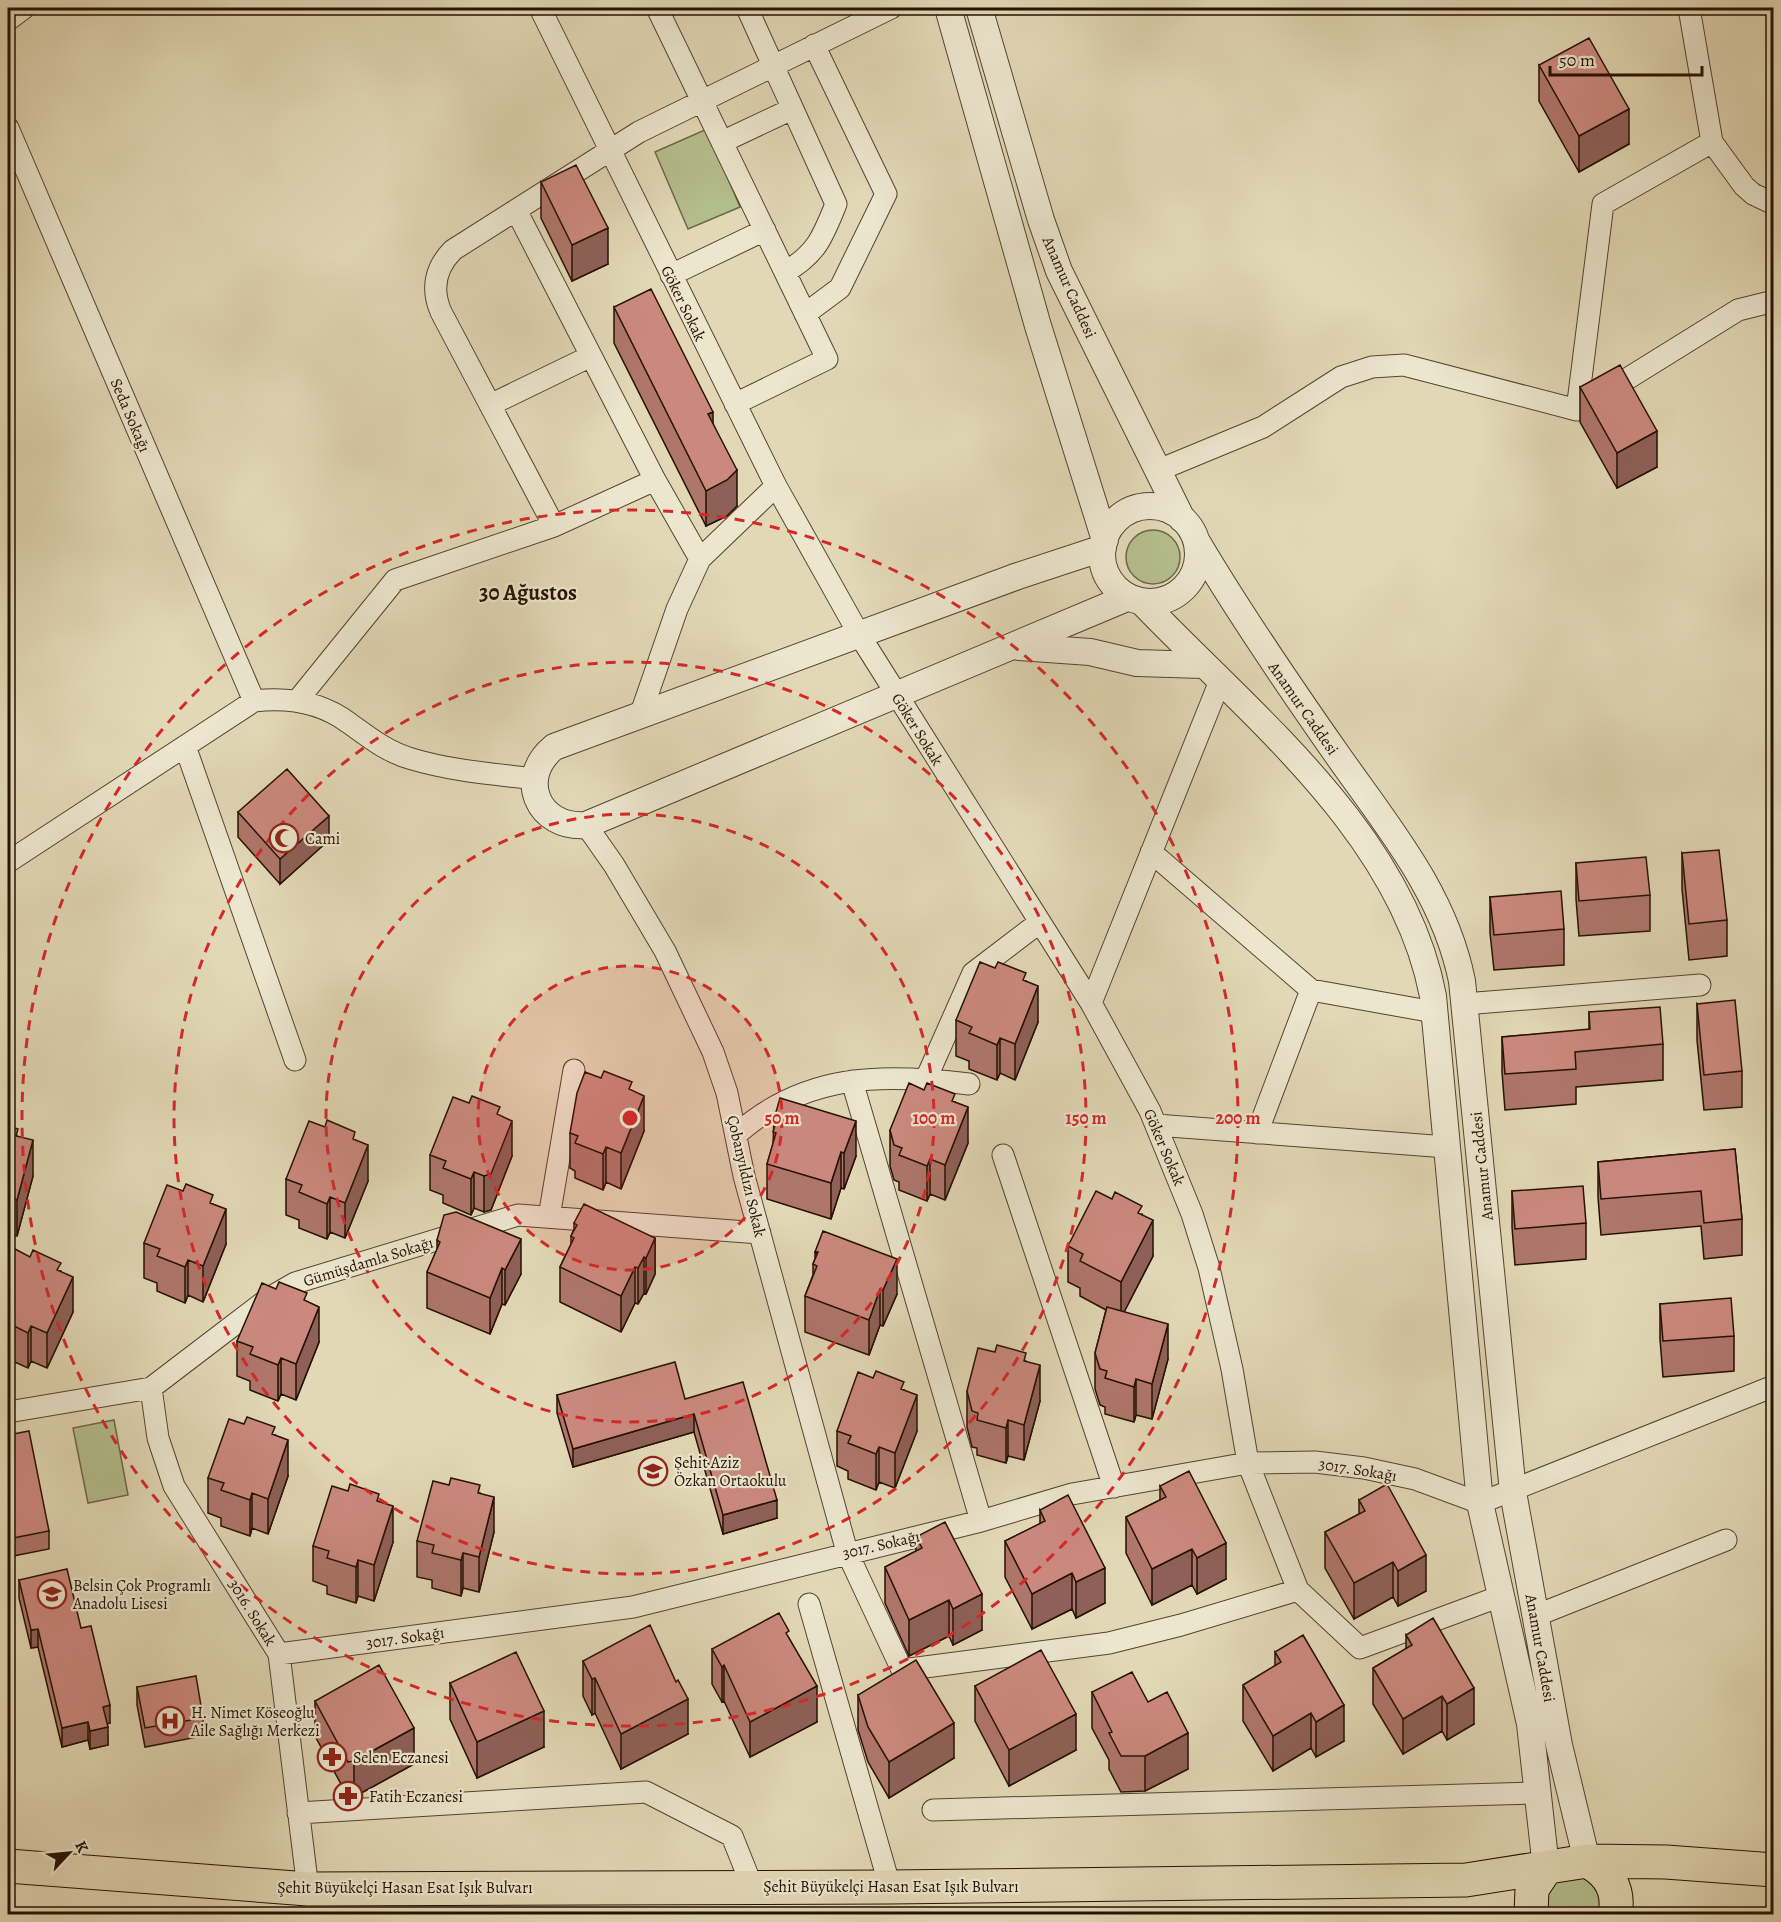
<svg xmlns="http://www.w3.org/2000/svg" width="1781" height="1922" font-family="Alegreya,serif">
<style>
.green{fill:#b4be8d;stroke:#6c6848;stroke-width:1.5}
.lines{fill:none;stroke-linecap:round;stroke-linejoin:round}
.minor-casing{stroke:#54432f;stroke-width:23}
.tertiary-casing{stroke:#54432f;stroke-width:28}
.primary-casing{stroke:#251102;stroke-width:35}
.minor{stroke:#ece6cf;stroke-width:21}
.tertiary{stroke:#ece6cf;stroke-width:26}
.primary{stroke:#e2d8b5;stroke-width:33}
.wall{fill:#af766c;stroke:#251102;stroke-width:1.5}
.shaded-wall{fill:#8e6058;stroke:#251102;stroke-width:1.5}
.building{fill:#cb897e;stroke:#251102;stroke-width:1.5}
.ring{fill:none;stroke:#d62828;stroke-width:3;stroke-dasharray:10 8}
.labels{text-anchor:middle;stroke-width:4.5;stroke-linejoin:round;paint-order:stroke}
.street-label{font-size:16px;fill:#251102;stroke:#ece6cf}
.poi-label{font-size:16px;fill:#251102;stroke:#ece6cf;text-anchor:start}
.district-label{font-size:22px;font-weight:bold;fill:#251102;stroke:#ece6cf}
.centre{fill:#d62828;stroke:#ece6cf;stroke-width:3}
.ring-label{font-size:18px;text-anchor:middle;font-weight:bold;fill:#d62828;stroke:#ece6cf;stroke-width:4.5;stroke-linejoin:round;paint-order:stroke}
</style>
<rect width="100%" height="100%" fill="#e2d8b5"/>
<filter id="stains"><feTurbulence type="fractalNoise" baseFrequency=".00333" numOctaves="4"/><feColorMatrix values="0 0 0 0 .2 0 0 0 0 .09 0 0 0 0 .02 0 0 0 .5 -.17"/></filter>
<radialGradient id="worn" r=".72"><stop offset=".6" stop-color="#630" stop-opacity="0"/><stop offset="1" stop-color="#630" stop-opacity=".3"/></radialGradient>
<path class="green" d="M707,129L740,207L688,229L655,152Z
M1126 557a27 27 0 1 1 54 0a27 27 0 1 1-54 0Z
M114,1420L128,1495L88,1503L73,1428Z
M1575,1872L1600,1889L1601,1914H1545L1548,1886Z"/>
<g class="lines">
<g class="minor-casing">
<path id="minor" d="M540,8L776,486L860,636L1091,1003L1150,1111L1192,1214L1209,1268L1232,1369L1248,1463L1298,1590L1360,1648L1501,1596
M657,8L827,359L735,404
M747,8L836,204C823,236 817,254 785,272
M1689,8L1712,142L1744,186L1753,194L1774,204
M8,20L24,8
M8,128L254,701
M722,142L792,109
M516,210L655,480L700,559
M671,275L765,230
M805,314L840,288L886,194L814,45
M490,405L591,356
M1577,410L1603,204L1712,142
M1159,470L1263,427L1341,377L1372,367L1404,365L1577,410L1738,310L1774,301
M655,480L554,526L441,312C431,289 435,268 453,250L639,132L891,8
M297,701L395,580L554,526
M640,716L677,609L700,559L776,486
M185,746L295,1060
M586,825L614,865L665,951L713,1052L727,1093L744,1176L847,1552L902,1670L1109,1643L1181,1625L1298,1590
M1151,852L1311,990L1257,1133
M8,862L254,701C288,697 321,702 349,723C370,738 387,752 412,759C452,771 494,774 535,779
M1311,990L1434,1012
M1091,1003L1220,681
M1464,1004L1700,985
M926,1079L973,973L1040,922
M852,1081L981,1521
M1156,1125L1447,1147
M737,1134C805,1073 883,1073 969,1084
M1003,1155L1114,1487
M549,1217L574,1070
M151,1388L158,1438L174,1486L279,1654L308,1889
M8,1412L151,1388L269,1298L295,1283L518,1215L760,1233
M809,1604L890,1887
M1535,1616L1726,1540
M279,1654L633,1607L981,1521L1072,1494L1248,1463L1315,1462L1364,1468L1415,1479L1480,1503L1774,1386
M933,1810L1537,1793
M298,1813L646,1792L732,1836L752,1886"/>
</g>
<g class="tertiary-casing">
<path id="tertiary" d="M948,8L1038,326L1105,540
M979,8L1041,220L1059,271L1182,519
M1102 554a48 48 0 1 1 96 0a48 48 0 1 1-96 0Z
M1196,540C1239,613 1287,683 1336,753C1387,826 1444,892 1462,981L1513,1492L1559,1745L1587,1861
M1103,548L1018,576L554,747C516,778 538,829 586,825L1129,597
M1141,601C1251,716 1402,833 1433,996L1480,1503L1530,1724L1546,1868
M1019,647L1090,652L1137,663L1202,665"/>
</g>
<g class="primary-casing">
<path id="primary" d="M1587,1861C1609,1872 1620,1890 1615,1914
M8,1866L308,1889L890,1887L1466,1880L1587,1861L1666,1862L1774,1870
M1531,1914L1532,1889L1546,1868"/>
</g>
<use href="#minor" class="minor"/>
<use href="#tertiary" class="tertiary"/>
<use href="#primary" class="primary"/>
</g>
<path class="wall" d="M1539,65L1629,144L1579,172L1539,101Z
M541,182L608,264L572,281L541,218Z
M614,307L713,423L737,506L727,516L706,526L614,343Z
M1580,387L1657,467L1617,488L1580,422Z
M238,812L329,840L280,884L238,837Z
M1682,853L1727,920V956L1689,960L1682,889Z
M1576,863L1650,895V931L1579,936L1576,899Z
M1490,897L1564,929V965L1494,970L1490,933Z
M1026,981L1038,1022L1015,1080L1000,1073L997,1080L969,1069V1061L956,1056V1020Z
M1697,1004L1742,1071V1107L1704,1110L1697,1040Z
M1589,1012L1663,1044V1080L1576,1087V1104L1505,1110L1502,1072V1037L1589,1030Z
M632,1091L644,1131L621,1189L606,1182L603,1190L575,1178V1171L570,1168V1133Z
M955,1102L968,1143L945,1200L930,1194L927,1201L899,1190V1182L894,1180L890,1166V1130Z
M500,1116L512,1156L491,1210L484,1212L474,1208L471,1215L443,1203V1195L430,1190V1155Z
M774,1119L856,1156L844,1189L841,1188L831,1219L767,1199V1164L773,1144Z
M8,1126L18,1137L33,1176L17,1236L8,1233Z
M355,1140L368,1181L345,1238L330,1232L327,1239L299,1228V1220L286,1215V1179Z
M1735,1149L1742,1219V1255L1704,1259L1701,1226L1601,1235L1598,1197V1162Z
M1512,1191L1586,1223V1259L1515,1265L1512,1227Z
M213,1204L226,1244L203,1302L188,1295L185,1303L157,1291V1283L144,1278V1243Z
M1142,1214L1153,1256L1124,1312L1168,1359L1152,1419L1136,1415L1134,1422L1105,1414V1407L1100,1405L1095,1389V1353L1106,1310L1080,1296V1288L1068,1282V1246Z
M574,1223L655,1238V1274L646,1294L644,1293L638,1304L635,1303L621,1332L560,1302V1267L571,1244V1236L574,1229Z
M437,1240L521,1274L505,1305L502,1304L490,1334L427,1308V1272L437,1250Z
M815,1252L897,1294L883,1326L880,1325L869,1355L805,1332V1296L813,1275V1264L815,1259Z
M8,1266L61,1271L73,1312L47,1368L31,1361L28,1368L8,1359Z
M307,1302L319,1342L296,1400L281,1394L278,1401L250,1390V1381L237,1376V1341Z
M1660,1304L1734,1336V1371L1663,1377L1660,1339Z
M1026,1361L1040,1401L1024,1460L1008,1456L1006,1463L977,1455V1448L972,1447L967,1427V1391Z
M904,1390L917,1431L895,1488L879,1482L876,1490L848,1479V1471L837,1466V1431Z
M557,1395L685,1399L777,1518L723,1534L694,1432L573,1467L557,1413Z
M8,1435L49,1531V1549L8,1557Z
M275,1435L288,1476L268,1534L252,1528L250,1536L221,1526V1518L208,1513V1478Z
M1160,1486L1226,1579L1197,1594L1192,1585L1152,1605L1126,1553V1517L1160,1500Z
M480,1493L494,1532L479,1592L463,1588L461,1596L432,1588V1580L417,1577V1541Z
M1359,1500L1426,1591L1398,1606L1393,1597L1354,1619L1325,1568V1532L1359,1514Z
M379,1502L393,1542L374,1601L358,1596L356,1603L327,1594V1586L313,1581V1546Z
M1040,1510L1105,1603L1076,1618L1072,1609L1032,1629L1005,1577V1541L1040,1524Z
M916,1537L982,1630L953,1645L949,1636L909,1656L885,1603V1567L916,1551Z
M19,1580L81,1628L110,1723L107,1724L108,1745L90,1749L88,1740L62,1747L38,1647L31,1648L19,1598Z
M1406,1635L1474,1724L1447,1740L1442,1731L1403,1754L1373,1704V1668L1406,1649Z
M789,1638L817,1722L750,1757L724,1701L722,1702L712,1684V1649Z
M1275,1652L1344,1741L1316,1757L1311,1748L1273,1771L1243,1721V1685L1275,1666Z
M583,1661L688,1734L621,1769L595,1713L592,1715L583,1696Z
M450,1683L544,1747L477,1778L450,1719Z
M975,1686L1076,1750L1009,1786L975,1721Z
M137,1687L203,1718V1736L145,1747L137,1705Z
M1092,1692L1148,1702L1188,1769L1145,1791L1121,1792L1109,1769V1760L1092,1728Z
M858,1695L954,1758L889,1798L868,1762L858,1730Z
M315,1701L414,1764L354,1797H348L315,1736Z"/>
<path class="shaded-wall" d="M1629,109V144L1579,172V136Z
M608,228V264L572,281V245Z
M713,412V448L708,414Z
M1657,431V467L1617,488V453Z
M737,470V506L727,516L706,526V491Z
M329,816V840L280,884V859Z
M1038,986V1022L1015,1080V1044Z
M1000,1038V1073L997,1080V1045Z
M644,1096V1131L621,1189V1153Z
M968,1107V1143L945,1200V1165Z
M512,1121V1156L491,1210L484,1212V1176Z
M856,1121V1156L844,1189V1153Z
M33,1140V1176L17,1236V1200Z
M368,1145V1181L345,1238V1203Z
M606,1147V1182L603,1190V1154Z
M841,1152V1188L831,1219V1183Z
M930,1159V1194L927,1201V1166Z
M474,1172V1208L471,1215V1179Z
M330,1197V1232L327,1239V1204Z
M226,1209V1244L203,1302V1266Z
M1153,1220V1256L1121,1318V1282Z
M655,1238V1274L646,1294V1258Z
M521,1239V1274L505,1305V1270Z
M644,1257V1293L638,1304V1268Z
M897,1259V1294L883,1326V1290Z
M188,1260V1295L185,1303V1267Z
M635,1267V1303L621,1332V1296Z
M502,1268V1304L490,1334V1298Z
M73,1277V1312L47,1368V1333Z
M880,1289V1325L869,1355V1320Z
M319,1307V1342L296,1400V1364Z
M1168,1324V1359L1152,1419V1384Z
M31,1326V1361L28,1368V1333Z
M281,1358V1394L278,1401V1365Z
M1040,1365V1401L1024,1460V1425Z
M1136,1379V1415L1134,1422V1387Z
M917,1395V1431L895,1488V1453Z
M694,1414V1432L573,1467V1449Z
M1008,1420V1456L1006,1463V1428Z
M288,1440V1476L268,1534V1499Z
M879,1447V1482L876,1490V1454Z
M252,1493V1528L250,1536V1500Z
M494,1497V1532L479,1592V1557Z
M777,1500V1518L723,1534V1515Z
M393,1506V1542L374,1601V1565Z
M1226,1543V1579L1197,1594V1558Z
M1192,1549V1585L1152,1605V1569Z
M463,1553V1588L461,1596V1560Z
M1426,1555V1591L1398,1606V1571Z
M358,1560V1596L356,1603V1567Z
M1393,1562V1597L1354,1619V1583Z
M1105,1568V1603L1076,1618V1582Z
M1072,1573V1609L1032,1629V1594Z
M982,1594V1630L953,1645V1609Z
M949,1600V1636L909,1656V1620Z
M38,1629V1647L31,1648V1630Z
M724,1665V1701L722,1702V1667Z
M595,1678V1713L592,1715V1679Z
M817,1686V1722L750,1757V1722Z
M1474,1688V1724L1447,1740V1704Z
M1442,1696V1731L1403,1754V1719Z
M688,1699V1734L621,1769V1734Z
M110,1705V1723L103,1725V1707Z
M1344,1705V1741L1316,1757V1722Z
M544,1711V1747L477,1778V1742Z
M1311,1713V1748L1273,1771V1736Z
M1076,1714V1750L1009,1786V1750Z
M88,1722V1740L62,1747V1728Z
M954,1723V1758L889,1798V1762Z
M108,1727V1745L90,1749V1731Z
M414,1728V1764L354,1797V1761Z
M1188,1733V1769L1145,1791V1756Z"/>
<path class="building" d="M1589,38L1629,109L1579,136L1539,65Z
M576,165L608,228L572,245L541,182Z
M651,289L713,412L708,414L737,470L727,480L706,491L614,307Z
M1620,365L1657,431L1617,453L1580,387Z
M287,769L329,816L280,859L238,812Z
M1719,850L1727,920L1689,924L1682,853Z
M1646,857L1650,895L1579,901L1576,863Z
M1561,891L1564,929L1494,935L1490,897Z
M980,962L995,968L998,962L1026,973L1023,980L1038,986L1015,1044L1000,1038L997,1045L969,1033L972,1027L956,1020Z
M1735,1000L1742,1071L1704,1075L1697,1004Z
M1660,1007L1663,1044L1575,1052L1576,1069L1505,1074L1502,1037L1590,1029L1589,1012Z
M604,1071L632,1082L629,1089L644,1096L621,1153L606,1147L603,1154L575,1143L578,1136L570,1133L577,1093L585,1072L601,1078Z
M909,1083L924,1090L927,1083L955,1094L952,1101L968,1107L945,1165L930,1159L927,1166L899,1155L902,1148L894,1145L890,1130Z
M472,1096L500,1107L497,1114L512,1121L491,1174L484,1176L474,1172L471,1179L443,1168L446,1161L430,1155L453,1097L469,1103Z
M780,1098L856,1121L844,1153L841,1152L831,1183L767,1164L776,1133L773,1132L777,1119H774Z
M327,1120L355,1132L353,1139L368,1145L345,1203L330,1197L327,1204L299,1192L302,1185L286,1179L309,1121L325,1127Z
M8,1126L18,1129L16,1136L33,1140L17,1200L8,1198Z
M1735,1149L1742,1219L1704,1223L1701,1191L1601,1199L1598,1162Z
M186,1184L213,1195L210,1203L226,1209L203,1266L188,1260L185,1267L157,1256L160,1249L144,1243L167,1185L183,1191Z
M1583,1186L1586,1223L1515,1229L1512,1191Z
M1096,1191L1112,1199L1115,1192L1142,1206L1138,1213L1153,1220L1121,1282L1080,1261L1083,1254L1068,1246Z
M584,1204L655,1238L646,1258L644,1257L638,1268L635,1267L621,1296L560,1267L574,1238L571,1236L577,1225L574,1223Z
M456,1212L521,1239L505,1270L502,1268L490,1298L427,1272L440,1242L437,1240L444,1215Z
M823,1231L897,1259L883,1290L880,1289L869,1320L805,1296L817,1266L813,1264L818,1252H815Z
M15,1249L30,1257L33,1250L61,1263L57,1270L73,1277L47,1333L31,1326L28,1333L8,1323V1266Z
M279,1282L307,1293L304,1300L319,1307L296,1364L281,1358L278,1365L250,1354L253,1347L237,1341L262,1283L276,1289Z
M1731,1298L1734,1336L1663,1341L1660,1304Z
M1107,1307L1168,1324L1152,1384L1136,1379L1134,1387L1105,1378L1107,1371L1100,1369L1095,1353Z
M997,1345L1026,1353L1024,1361L1040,1365L1024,1425L1008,1420L1006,1428L977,1420L978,1413L972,1411L967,1391L978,1348L995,1352Z
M675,1362L685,1399L743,1382L777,1500L723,1515L694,1414L573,1449L557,1395Z
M876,1371L904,1382L901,1389L917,1395L895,1453L879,1447L876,1454L848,1443L851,1436L837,1431L858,1372L873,1378Z
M247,1417L275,1427L272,1434L288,1440L268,1499L252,1493L250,1500L221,1490L224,1483L208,1478L229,1419L244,1424Z
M29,1431L49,1531L8,1539V1435Z
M1189,1471L1226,1543L1197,1558L1192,1549L1152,1569L1126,1517L1166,1497L1160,1486Z
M451,1478L480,1485L478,1493L494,1497L479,1557L463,1553L461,1560L432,1553L434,1545L417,1541L433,1481L449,1485Z
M350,1484L379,1494L377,1501L393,1506L374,1565L358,1560L356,1567L327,1558L329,1551L313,1546L332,1486L348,1491Z
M1387,1484L1426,1555L1398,1571L1393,1562L1354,1583L1325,1532L1365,1511L1359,1500Z
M1068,1495L1105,1568L1076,1582L1072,1573L1032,1594L1005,1541L1045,1521L1040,1510Z
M945,1522L982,1594L953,1609L949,1600L909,1620L885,1567L922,1548L916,1537Z
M67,1569L81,1628L91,1626L110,1705L103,1707L108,1727L90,1731L88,1722L62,1728L38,1629L31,1630L19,1580Z
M779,1613L789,1631L786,1633L817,1686L750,1722L724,1665L722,1667L712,1649Z
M1433,1618L1474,1688L1447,1704L1442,1696L1403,1719L1373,1668L1412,1645L1406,1635Z
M650,1625L676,1682L678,1680L688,1699L621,1734L595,1678L592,1679L583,1661Z
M1303,1635L1344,1705L1316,1722L1311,1713L1273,1736L1243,1685L1281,1662L1275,1652Z
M1041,1650L1076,1714L1009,1750L975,1686Z
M516,1652L544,1711L477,1742L450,1683Z
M916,1660L954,1723L889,1762L868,1727L858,1695Z
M379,1665L414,1728L354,1761L348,1762L315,1701Z
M1132,1672L1148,1702L1167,1692L1188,1733L1145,1756H1121L1109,1733L1112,1732L1092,1692Z
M196,1676L203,1718L145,1728L137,1687Z"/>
<circle cx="630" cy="1118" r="152" fill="#d62828" fill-opacity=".12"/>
<g class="ring">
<circle cx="630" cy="1118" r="152"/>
<circle cx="630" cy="1118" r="304"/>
<circle cx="630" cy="1118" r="456"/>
<circle cx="630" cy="1118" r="608"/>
</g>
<defs>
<g id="mosque-ring" transform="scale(1.5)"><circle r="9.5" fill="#ece6cf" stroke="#8f2418" stroke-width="1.5"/><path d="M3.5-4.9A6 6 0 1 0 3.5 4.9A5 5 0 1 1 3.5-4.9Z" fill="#8f2418"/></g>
<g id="school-ring" transform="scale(1.5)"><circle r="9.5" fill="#ece6cf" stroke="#8f2418" stroke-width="1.5"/><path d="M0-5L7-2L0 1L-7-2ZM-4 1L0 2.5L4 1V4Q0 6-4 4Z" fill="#8f2418"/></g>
<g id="hospital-ring" transform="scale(1.5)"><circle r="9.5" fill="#ece6cf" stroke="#8f2418" stroke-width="1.5"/><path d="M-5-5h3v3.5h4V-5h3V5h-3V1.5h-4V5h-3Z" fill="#8f2418"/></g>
<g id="pharmacy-ring" transform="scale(1.5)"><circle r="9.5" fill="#ece6cf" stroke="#8f2418" stroke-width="1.5"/><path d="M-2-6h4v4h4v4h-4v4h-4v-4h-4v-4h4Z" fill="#8f2418"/></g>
</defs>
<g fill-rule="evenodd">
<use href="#mosque-ring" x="284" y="838"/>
<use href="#school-ring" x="653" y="1471"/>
<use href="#school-ring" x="52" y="1594"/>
<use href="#hospital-ring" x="170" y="1721"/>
<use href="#pharmacy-ring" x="332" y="1757"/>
<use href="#pharmacy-ring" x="348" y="1796"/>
</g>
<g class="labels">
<g class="street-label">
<text transform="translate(1070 287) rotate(66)" y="6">Anamur Caddesi</text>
<text transform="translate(684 303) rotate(64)" y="6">Göker Sokak</text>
<text transform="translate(131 415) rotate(67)" y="6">Seda Sokağı</text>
<text transform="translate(1304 708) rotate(55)" y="6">Anamur Caddesi</text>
<text transform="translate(918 729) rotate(58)" y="6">Göker Sokak</text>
<text transform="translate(1165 1147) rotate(67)" y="6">Göker Sokak</text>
<text transform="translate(1481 1166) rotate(-96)" y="6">Anamur Caddesi</text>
<text transform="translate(747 1176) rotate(77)" y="6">Çobanyıldızı Sokak</text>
<text transform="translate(368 1261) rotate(-17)" y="6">Gümüşdamla Sokağı</text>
<text transform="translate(1358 1469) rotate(9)" y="6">3017. Sokağı</text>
<text transform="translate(881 1544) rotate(-13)" y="6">3017. Sokağı</text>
<text transform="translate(253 1612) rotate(58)" y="6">3016. Sokak</text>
<text transform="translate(405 1637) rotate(-8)" y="6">3017. Sokağı</text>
<text transform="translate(1541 1648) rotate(80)" y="6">Anamur Caddesi</text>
<text x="891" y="1892">Şehit Büyükelçi Hasan Esat Işık Bulvarı</text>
<text x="405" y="1893">Şehit Büyükelçi Hasan Esat Işık Bulvarı</text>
</g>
<g class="poi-label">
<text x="305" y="844">Cami</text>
<text x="674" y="1468">Şehit Aziz<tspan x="674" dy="18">Özkan Ortaokulu</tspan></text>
<text x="73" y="1591">Belsin Çok Programlı<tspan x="73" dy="18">Anadolu Lisesi</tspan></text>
<text x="191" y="1718">H. Nimet Köseoğlu<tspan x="191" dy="18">Aile Sağlığı Merkezi</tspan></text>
<text x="353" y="1763">Selen Eczanesi</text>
<text x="369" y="1802">Fatih Eczanesi</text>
</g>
<g class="district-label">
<text x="528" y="600">30 Ağustos</text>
</g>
</g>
<circle cx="630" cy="1118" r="9" class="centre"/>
<g class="ring-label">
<text x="782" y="1124">50 m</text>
<text x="934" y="1124">100 m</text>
<text x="1086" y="1124">150 m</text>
<text x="1238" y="1124">200 m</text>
</g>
<rect width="1781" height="1922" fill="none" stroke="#e2d8b5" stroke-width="30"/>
<rect x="9" y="9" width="1763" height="1904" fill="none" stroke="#251102" stroke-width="3"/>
<rect x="15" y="15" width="1751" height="1892" fill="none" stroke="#251102" stroke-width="1.5"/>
<g transform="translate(69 1853) rotate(64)" stroke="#ece6cf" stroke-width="4.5" paint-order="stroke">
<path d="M0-4.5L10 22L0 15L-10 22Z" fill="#251102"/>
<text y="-9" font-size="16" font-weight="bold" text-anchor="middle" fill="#251102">K</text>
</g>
<path d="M1550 66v9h152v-9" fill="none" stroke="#251102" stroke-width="3"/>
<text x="1559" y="66" font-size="18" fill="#251102" stroke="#ece6cf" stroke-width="4.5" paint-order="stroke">50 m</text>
<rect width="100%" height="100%" filter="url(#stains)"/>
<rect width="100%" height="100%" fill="url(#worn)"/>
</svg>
